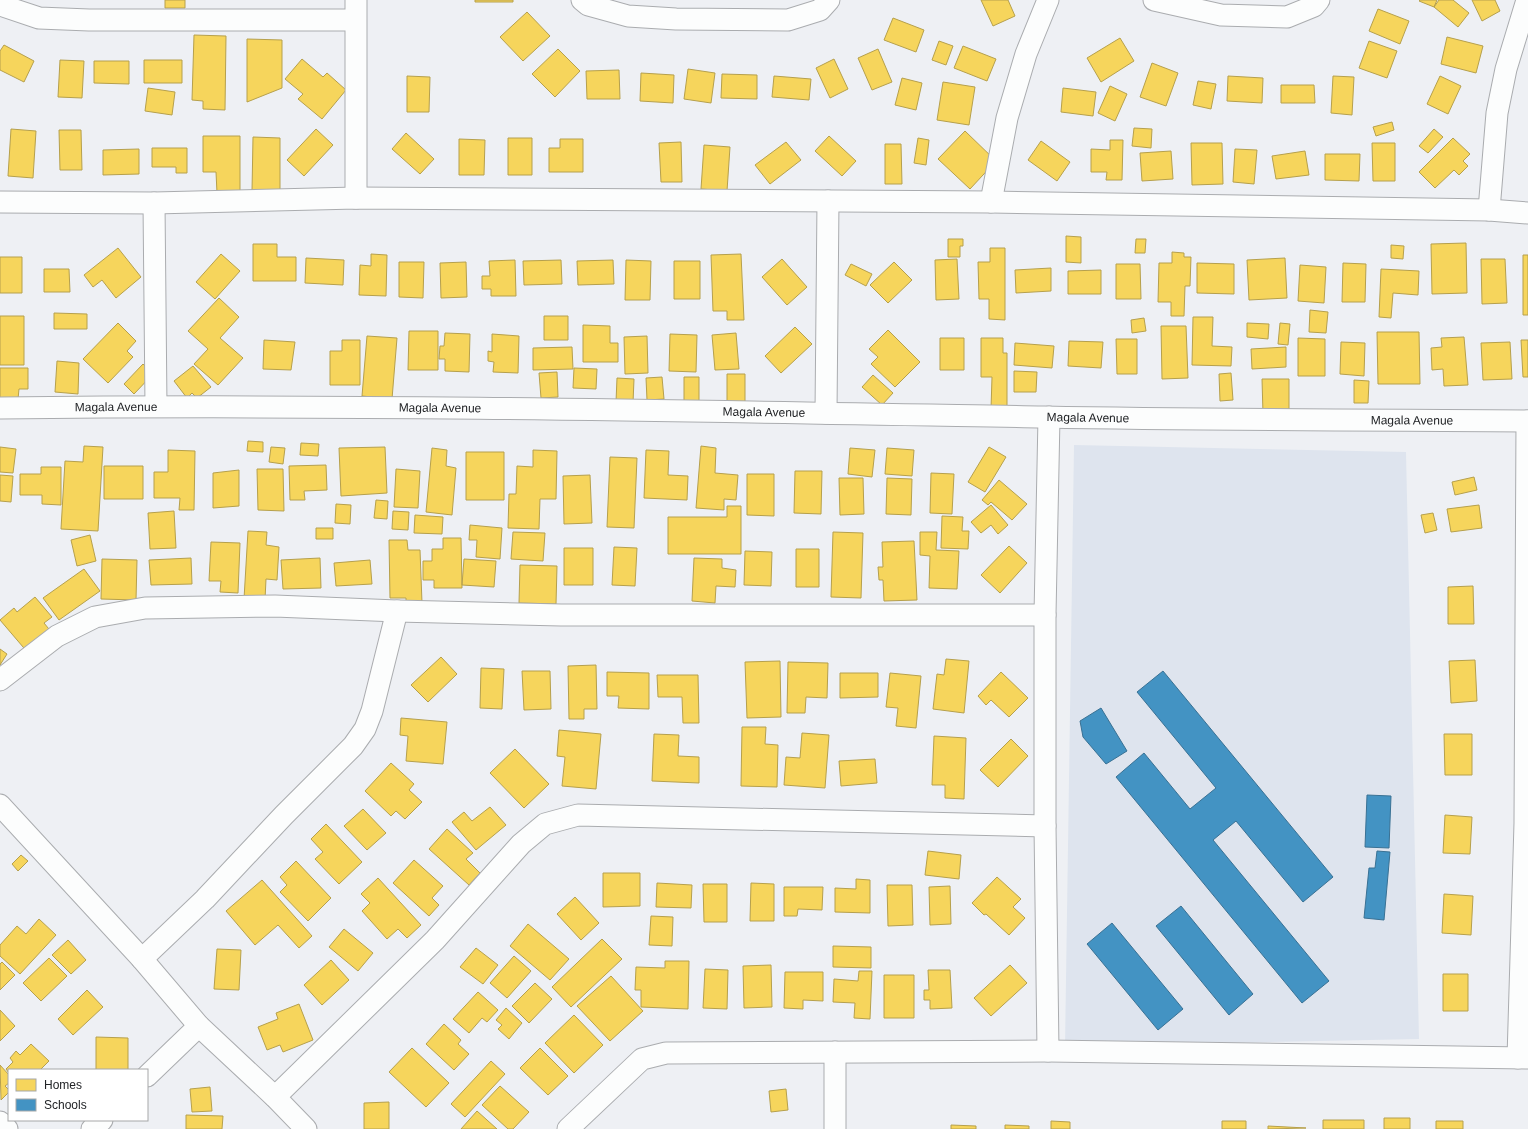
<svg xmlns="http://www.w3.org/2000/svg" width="1528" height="1129" font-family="Arial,sans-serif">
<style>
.built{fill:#dee4ee}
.homes{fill:#f6d55c;stroke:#b6a04c}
.schools{fill:#4393c3;stroke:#397194}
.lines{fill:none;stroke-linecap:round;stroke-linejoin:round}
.minor-casing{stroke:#aaacaf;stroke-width:23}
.minor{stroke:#fcfdfd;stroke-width:21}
.labels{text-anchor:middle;stroke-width:4;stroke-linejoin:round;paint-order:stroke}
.street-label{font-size:12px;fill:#212326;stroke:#fff}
</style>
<rect width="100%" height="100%" fill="#eef0f4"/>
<path class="built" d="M1074,445L1406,452L1419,1039L1065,1046Z"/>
<path class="homes" d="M165,0H185V8H165Z
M475,0H513V2H475Z
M981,0H1008L1015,16L993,26Z
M1420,0H1437L1434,7L1419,1Z
M1439,0H1453L1469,13L1458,27L1434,7Z
M1472,0H1495L1500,11L1482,21Z
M1378,9L1409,21L1400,44L1369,31Z
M527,12L550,36L523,61L500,37Z
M893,18L924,30L916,52L884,40Z
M194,35L226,36L225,110L203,109V101L192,100Z
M1447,37L1483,46L1476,73L1441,64Z
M1120,38L1134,61L1101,82L1087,58Z
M247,39L282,40V88L247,102Z
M939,41L953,46L946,65L932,60Z
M1369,41L1397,51L1387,78L1359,68Z
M4,45L34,61L24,82L0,70V51Z
M963,46L996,59L987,81L954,68Z
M558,49L580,71L555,97L532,74Z
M878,49L892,82L872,90L858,58Z
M302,59L323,77L327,73L346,90L322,119L298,99L303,94L285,79Z
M834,59L848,89L830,98L816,68Z
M60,60L84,61L82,98L58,97Z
M144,60H182V83H144Z
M94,61H129V84L94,83Z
M1152,63L1178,73L1166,106L1140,97Z
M688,69L715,73L711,103L684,99Z
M619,70L620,99H587L586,71Z
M641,73L674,75L673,103L640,101Z
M722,74L757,75V99L721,98Z
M407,76L430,77L429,112H407Z
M774,76L811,79L809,100L772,97Z
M1228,76L1263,78L1262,103L1227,101Z
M1333,76L1354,77L1352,115L1331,113Z
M1440,76L1461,86L1448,114L1427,104Z
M902,78L922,83L916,110L895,105Z
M1198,81L1216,84L1211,109L1193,105Z
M943,82L975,87L969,125L937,120Z
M1281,85H1314L1315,103H1281Z
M1110,86L1127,94L1115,121L1098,113Z
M148,88L175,92L172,115L145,111Z
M1063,88L1096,92L1093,116L1061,112Z
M1392,122L1394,130L1376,136L1373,127Z
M1134,128L1152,129L1151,148L1132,146Z
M11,129L36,131L33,178L8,176Z
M316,129L333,145L304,176L287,160Z
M1434,129L1443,137L1428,153L1419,146Z
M59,130H81L82,170H60Z
M965,131L996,161L970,189L938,159Z
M406,133L434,159L420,174L392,149Z
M203,136H240V192L217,193L216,172H203Z
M829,136L856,161L842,176L815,151Z
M253,137L280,138V191H252Z
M508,138H532V175H508Z
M918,138L929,140L926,165L914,163Z
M1453,138L1470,154L1463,161L1468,166L1459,175L1454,170L1435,188L1419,172Z
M459,139L485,140L484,175H459Z
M560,139H583V172H549V148H560Z
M1110,140H1123L1122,180H1106L1107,172H1091V149L1110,150Z
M1041,141L1070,162L1057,181L1028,160Z
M681,142L682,182H661L659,143Z
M786,142L801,160L770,184L755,165Z
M1191,143H1222L1223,184L1192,185Z
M1372,143H1395V181H1373Z
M885,144H901L902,184H885Z
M704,145L730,147L727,191L701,189Z
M152,148H187V173H176V167H152Z
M139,149V174L103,175V150Z
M1235,149L1257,150L1254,184L1233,182Z
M1171,151L1173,179L1142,181L1140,153Z
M1305,151L1309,175L1276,179L1272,156Z
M1325,154H1360L1359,181L1325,180Z
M1066,236L1081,237V263L1066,262Z
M948,239H963V246H960V257H948Z
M1136,239H1146L1145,253H1135Z
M1466,243L1467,293L1432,294L1431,244Z
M253,244H277V257H296V281H253Z
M1391,245L1404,246L1403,259L1391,258Z
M118,248L141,277L116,298L102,280L93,287L84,275Z
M990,248H1005V320L989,319V299H979L978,262H990Z
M1172,252L1184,253V257H1191L1190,286H1185L1184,316H1171V302H1158L1159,263H1172Z
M221,254L240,271L215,299L196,282Z
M371,254L387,255L386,296L359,295L360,265L371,266Z
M741,254L744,320H727V311H713L711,255Z
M1523,255H1528V315H1523Z
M0,257H22V293H0Z
M306,258L344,260L343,285L305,283Z
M1285,258L1287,298L1249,300L1247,260Z
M782,259L807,287L787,305L762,277Z
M957,259L959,299L936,300L935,260Z
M1481,259H1505L1507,303L1482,304Z
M515,260L516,296H491V289H482V276H490L489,261Z
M561,260L562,284L524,285L523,261Z
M613,260L614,284L578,285L577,261Z
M626,260L651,261L650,300H625Z
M674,261H700V299H674Z
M399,262H424L423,298L399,297Z
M466,262L467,297L441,298L440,263Z
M894,262L912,280L888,303L870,285Z
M1197,263L1234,264V294L1197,293Z
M1343,263L1366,264L1365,302H1342Z
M851,264L872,274L866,286L845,275Z
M1116,264H1140L1141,299H1116Z
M1300,265L1326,267L1324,303L1298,301Z
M1051,268V291L1016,293L1015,270Z
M44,269H69L70,292H44Z
M1381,269L1419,271L1418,295L1393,293L1391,318L1379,317Z
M1101,270V294H1068V271Z
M219,298L239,317L220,338L243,358L218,385L194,364L208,349L188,331Z
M1310,310L1328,312L1326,333L1309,332Z
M54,313L87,314V329H54Z
M0,316H24V365H0Z
M544,316H568V340H544Z
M1193,317H1213L1212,346L1232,347L1231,366L1192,365Z
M1144,318L1146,331L1132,333L1131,320Z
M118,323L136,341L127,351L133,357L108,383L83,359Z
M1247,323L1269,324L1268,339L1247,337Z
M1280,323L1290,324L1288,345L1278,344Z
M583,325L610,326V343H618V362H583Z
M1161,326H1186L1188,378L1162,379Z
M795,327L812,344L781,373L765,356Z
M888,330L920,362L895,387L871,364L878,357L869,349Z
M409,331H438V370H408Z
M1377,332H1419L1420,384H1378Z
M445,333L470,334L469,372L445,371V359H439L440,346H444Z
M736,333L739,369L715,370L712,335Z
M492,334L519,336L518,373L493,372L494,362L488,361V351L492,352Z
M670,334L697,335L696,372L669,371Z
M367,336L397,338L392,399L362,396Z
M647,336L648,373L625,374L624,337Z
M1464,337L1468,385L1444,386L1443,369L1432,370L1431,348L1442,347L1441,338Z
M940,338H964V370H940Z
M981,338H1003V353H1007V409H991L992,377H981Z
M1298,338L1325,339V376H1298Z
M1116,339H1137V374H1117Z
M264,340L295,342L291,370L263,369Z
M342,340H360V385H330V351H342Z
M1521,340H1528V377H1523Z
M1069,341L1103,342L1101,368L1068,366Z
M1341,342L1365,343L1364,376L1340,374Z
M1510,342L1512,379L1483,380L1481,343Z
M1015,343L1054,346L1052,368L1014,365Z
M572,347L573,369L533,370V348Z
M1286,347V367L1252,369L1251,349Z
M57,361L79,363L78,394L55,392Z
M143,364L153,374L134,394L124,384Z
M193,366L211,387L197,398L192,393L187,398L174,381Z
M0,368H28V389H19L18,399H0Z
M574,368L597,369L596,389L573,388Z
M1014,371L1037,372L1036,392H1014Z
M557,372L558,397L541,398L539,373Z
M1231,373L1233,400L1220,401L1219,374Z
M727,374H745V402H727Z
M873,375L893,393L882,405L862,387Z
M662,377L664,399L647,400L646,378Z
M684,377H699V403H684Z
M617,378L634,379L633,403L616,402Z
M1262,379H1289V413L1263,414Z
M1354,380L1369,381L1368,403H1354Z
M248,441L263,442V452L247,451Z
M301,443L319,444L318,456L300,455Z
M84,446L103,447L98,531L61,529L65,461L83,462Z
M701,446L716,448L715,473L738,475L736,500L724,499V510L696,508Z
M0,447L16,449L13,473L0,472Z
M271,447L285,448L283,464L269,462Z
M385,447L387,493L341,496L339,448Z
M989,447L1006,457L985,492L968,482Z
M432,448L447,450L446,466L456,468L452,515L426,512Z
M850,448L875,450L872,477L848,474Z
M887,448L914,450L912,476L885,474Z
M168,450L195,451L194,510H179L180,498H154V472H168Z
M533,450L557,451L556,499H540L539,529L508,528L509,494H516L517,466L533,467Z
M646,450L669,451L668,475L688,476L687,500L644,498Z
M466,452H504V500H466Z
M610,457L637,458L634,528L607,527Z
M326,465L327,490L304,491L305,500H290L289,466Z
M104,466H143V499H104Z
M41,467H61V505L42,504V495H20V474H41Z
M257,469H283L284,511L258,510Z
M396,469L420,471L418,508L394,507Z
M239,470V506L213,508V473Z
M795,471H822L821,514L794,513Z
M931,473L954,474L952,514L930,513Z
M747,474H774V516L747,515Z
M0,475L13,476L11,502L0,501Z
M590,475L592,523L564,524L563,476Z
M1474,477L1477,490L1455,495L1452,482Z
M839,478H863L864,514L840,515Z
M887,478L912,479L911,515L886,514Z
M999,480L1027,504L1012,520L991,502L988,505L982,500Z
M376,500L388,501L387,519L374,518Z
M336,504L351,505L350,524L335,523Z
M991,505L1008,525L998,534L991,525L981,533L971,522Z
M1479,505L1482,528L1451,532L1447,509Z
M727,506H741V554H668V517H727Z
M174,511L176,548L150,549L148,513Z
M393,511L409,512L408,530L392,529Z
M1433,513L1437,530L1425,533L1421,515Z
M415,515L443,517L442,534L414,533Z
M942,516L963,517L962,531H969L968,549L941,548Z
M470,525L502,528L500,559L476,557L477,540H469Z
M316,528H333V539H316Z
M248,531L267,532L266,545L279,547L277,580L266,579L265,600L244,599Z
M513,532L545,533L543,561L511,559Z
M833,532L863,533L861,598L831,597Z
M920,532H937L936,550L959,551L957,589L929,588L930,556L920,555Z
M90,535L96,561L77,566L71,540Z
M443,538H461L462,588H434V580H423V561H432V549H443Z
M389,540H407L408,550H420L422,603H406V598H390Z
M914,541L917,600L884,601L883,580H879L878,567H883L882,542Z
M211,542L240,543L238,593L220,592L221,581H209Z
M1009,546L1027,563L1000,593L981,575Z
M614,547L637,548L635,586L612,585Z
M564,548H593V585H564Z
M796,549H819V587H796Z
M745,551L772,552L771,586L744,585Z
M191,558L192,584L151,585L149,560Z
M320,558L321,588L283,589L281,560Z
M694,558L722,559V568L736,570L735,587L716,586L715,603L692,601Z
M102,559L137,560L136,600L101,599Z
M464,559L496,561L494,587L462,585Z
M370,560L372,584L336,586L334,563Z
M520,565L557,566L556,604L519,603Z
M84,569L100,591L59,620L43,598Z
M1473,586L1474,624H1448V587Z
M35,597L52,617L44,623L53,634L29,654L0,620L14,608L17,612Z
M0,649L7,654L0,665Z
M441,657L457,674L428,702L411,685Z
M946,659L969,661L964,713L933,709L937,674L944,675Z
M1475,660L1477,701L1451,703L1449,661Z
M780,661L781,717L747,718L745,662Z
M788,662L828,663L827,698L806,697L805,713H787Z
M596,665L597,709H584V719H569L568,666Z
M481,668L504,669L502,709L480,708Z
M522,671H550L551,709L524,710Z
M607,672L649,673V709L618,708L619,696H607Z
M1001,672L1028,698L1009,717L991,700L986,705L978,696Z
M840,673H878V697L840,698Z
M890,673L921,676L916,728L896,726L898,708L886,707Z
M657,675H698L699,723H683L682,697H658Z
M401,718L447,722L443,764L406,761L408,736L400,735Z
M742,727H766L765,744L778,745L777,787L741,786Z
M559,730L601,734L596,789L562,786L565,757L557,756Z
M802,733L829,735L825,788L784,785L786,757L800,758Z
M654,734L679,735L678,756L699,757V783L652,781Z
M1444,734H1472V775H1445Z
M934,736L966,738L964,799L945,798V785H932Z
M1011,739L1028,756L998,787L980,770Z
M515,749L549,784L524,808L490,773Z
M875,759L877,783L841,786L839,761Z
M391,763L414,784L409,790L422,802L405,819L396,811L391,816L365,791Z
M490,807L506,825L476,850L452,822L464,812L472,821Z
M363,809L386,833L367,850L344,826Z
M1445,815L1472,817L1470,854L1443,853Z
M326,824L362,862L339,884L315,859L323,852L311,839Z
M447,829L473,853L466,859L480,873L469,885L429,849Z
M928,851L961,855L959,879L925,875Z
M21,855L28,861L18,871L12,864Z
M414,860L443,886L432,898L439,905L429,916L393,883Z
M296,861L331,898L308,921L280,892L287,885L280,877Z
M603,873H640V906L603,907Z
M997,877L1021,899L1013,907L1025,918L1009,935L986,914L984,915L972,903Z
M378,878L421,925L407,938L398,929L387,939L362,911L370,903L361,894Z
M856,879L870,880V913L835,912V888L856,889Z
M262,880L312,936L299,948L278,925L255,945L226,911Z
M657,883L692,885L691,908L656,907Z
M751,883L774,884V921H750Z
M703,884H727V922H704Z
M887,885H912L913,925L888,926Z
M950,886L951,924L930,925L929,887Z
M784,887H823L822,910L798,909L797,916H784Z
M1444,894L1473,896L1471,935L1442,933Z
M575,897L599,923L581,940L557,914Z
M651,916L673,917L672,946L649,945Z
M39,919L56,935L20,974L0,956V945L17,926L26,934Z
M528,924L569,959L550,980L510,946Z
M344,929L373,953L358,971L329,947Z
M602,939L622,959L571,1007L552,987Z
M68,940L86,960L71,974L52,955Z
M833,946L871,947V968L833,967Z
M476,948L498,965L483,984L460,967Z
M217,949L241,950L239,990L214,989Z
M514,956L531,971L507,998L490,983Z
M49,958L67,976L41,1001L23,983Z
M331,960L349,980L322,1005L304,985Z
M665,961H689L688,1009L641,1007V990H635L636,967L665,968Z
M2,962L15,975L0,990V964Z
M771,965L772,1007L744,1008L743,966Z
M1010,965L1027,983L991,1016L974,998Z
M705,969L728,970L727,1009L703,1008Z
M928,970H950L952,1008L930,1009V1000H924V990H929Z
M859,971H872L870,1019L854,1018L855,1003L833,1002L834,979L858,981Z
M785,972H823V1001L803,1000V1009L784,1008Z
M1443,974H1468V1011H1443Z
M884,975H914V1018H884Z
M611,976L643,1011L610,1041L577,1006Z
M535,983L552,999L529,1023L512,1006Z
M87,990L103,1007L73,1035L58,1019Z
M478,992L498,1010L487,1022L482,1018L469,1033L453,1019Z
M299,1004L313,1040L283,1052L280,1045L267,1050L258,1027L278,1019L276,1013Z
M506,1008L522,1023L509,1039L498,1029L502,1025L496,1020Z
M0,1010L15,1026L0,1041Z
M574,1015L603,1045L574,1073L545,1043Z
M444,1024L461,1040L458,1044L469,1054L454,1070L426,1044Z
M96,1037L128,1038V1070H96Z
M31,1044L49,1061L40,1070H9V1073L6,1069L13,1062L10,1058L16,1051L20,1055Z
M412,1048L449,1083L426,1107L389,1072Z
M540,1048L568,1076L548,1095L520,1068Z
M491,1061L505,1074L465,1117L451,1104Z
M0,1065L9,1075V1083L5,1086L9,1090V1092L1,1100Z
M500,1086L529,1112L513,1129H508L482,1105Z
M210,1087L212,1111L192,1112L190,1089Z
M786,1089L788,1110L771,1112L769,1091Z
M389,1102V1129H364V1103Z
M477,1111L497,1129H461Z
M186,1115L223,1116L222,1129H186Z
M1384,1118H1410V1129H1384Z
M1323,1120H1364V1129H1323Z
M1051,1121L1070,1122V1129H1051Z
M1222,1121H1246V1129H1222Z
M1436,1121H1463V1129H1436Z
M951,1125L976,1126V1129H951Z
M1005,1125L1029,1126V1129H1005Z
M1268,1126L1306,1128L1268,1129Z"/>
<path class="schools" d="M1163,671L1333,877L1303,902L1236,821L1213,840L1329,981L1302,1003L1116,777L1144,753L1190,809L1216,788L1137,692Z
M1101,708L1127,751L1106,764L1083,737L1080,721Z
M1367,795L1391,796L1389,848L1365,847Z
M1377,851L1390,852L1384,920L1364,918L1369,868H1375Z
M1181,906L1253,994L1229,1015L1156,926Z
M1112,923L1183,1009L1158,1030L1087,944Z"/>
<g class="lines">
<g class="minor-casing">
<g id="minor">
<path d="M356,0V198"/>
<path d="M582,0L588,5L628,16L676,19L788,20L820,10L829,0"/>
<path d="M1154,0L1221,15L1287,17L1314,6L1319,0"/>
<path d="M0,5L39,18L89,20H355"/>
<path d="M0,202L154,203L356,198L991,202L1489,210L1528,213"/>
<path d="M991,202L1007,118L1026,54L1048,0"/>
<path d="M154,203L156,406"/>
<path d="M1489,210L1497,113L1506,69L1527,0"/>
<path id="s1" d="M0,408C348,404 696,411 1044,417C1205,420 1367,420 1528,421"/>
<path d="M826,413L828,201"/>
<path d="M0,680L57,636L95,617L145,608L275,606L397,611L561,615H1045"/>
<path d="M0,805L142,959L199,1026L275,1097L306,1129"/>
<path d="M1045,826V615L1049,417"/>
<path d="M142,959L205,899L284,815L353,746L365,729L372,711L397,611"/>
<path d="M835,1052V1129"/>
<path d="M1518,1058L1525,823L1527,421"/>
<path d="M147,1076L199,1026"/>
<path d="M275,1097L435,940L521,844L545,824L578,815L1045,826L1048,1051"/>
<path d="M0,1122L7,1129"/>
<path d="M92,1129L102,1120"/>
<path d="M568,1129L642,1059L666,1053L1048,1051L1528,1058"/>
</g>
</g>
<use href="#minor" class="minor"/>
</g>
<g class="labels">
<g class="street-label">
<text dy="4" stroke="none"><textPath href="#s1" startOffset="116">Magala Avenue</textPath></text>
<text dy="4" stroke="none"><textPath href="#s1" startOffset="440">Magala Avenue</textPath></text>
<text dy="4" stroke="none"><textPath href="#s1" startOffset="764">Magala Avenue</textPath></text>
<text dy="4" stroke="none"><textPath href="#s1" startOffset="1088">Magala Avenue</textPath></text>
<text dy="4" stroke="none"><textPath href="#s1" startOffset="1412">Magala Avenue</textPath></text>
</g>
</g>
<rect x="8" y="1069" width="140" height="52" fill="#ffffff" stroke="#a6a7a8"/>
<rect x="16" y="1079" width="20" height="12" fill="#f6d55c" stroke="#a6a7a8"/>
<text x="44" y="1089" font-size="12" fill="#212326">Homes</text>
<rect x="16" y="1099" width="20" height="12" fill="#4393c3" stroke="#a6a7a8"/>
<text x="44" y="1109" font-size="12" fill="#212326">Schools</text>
</svg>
